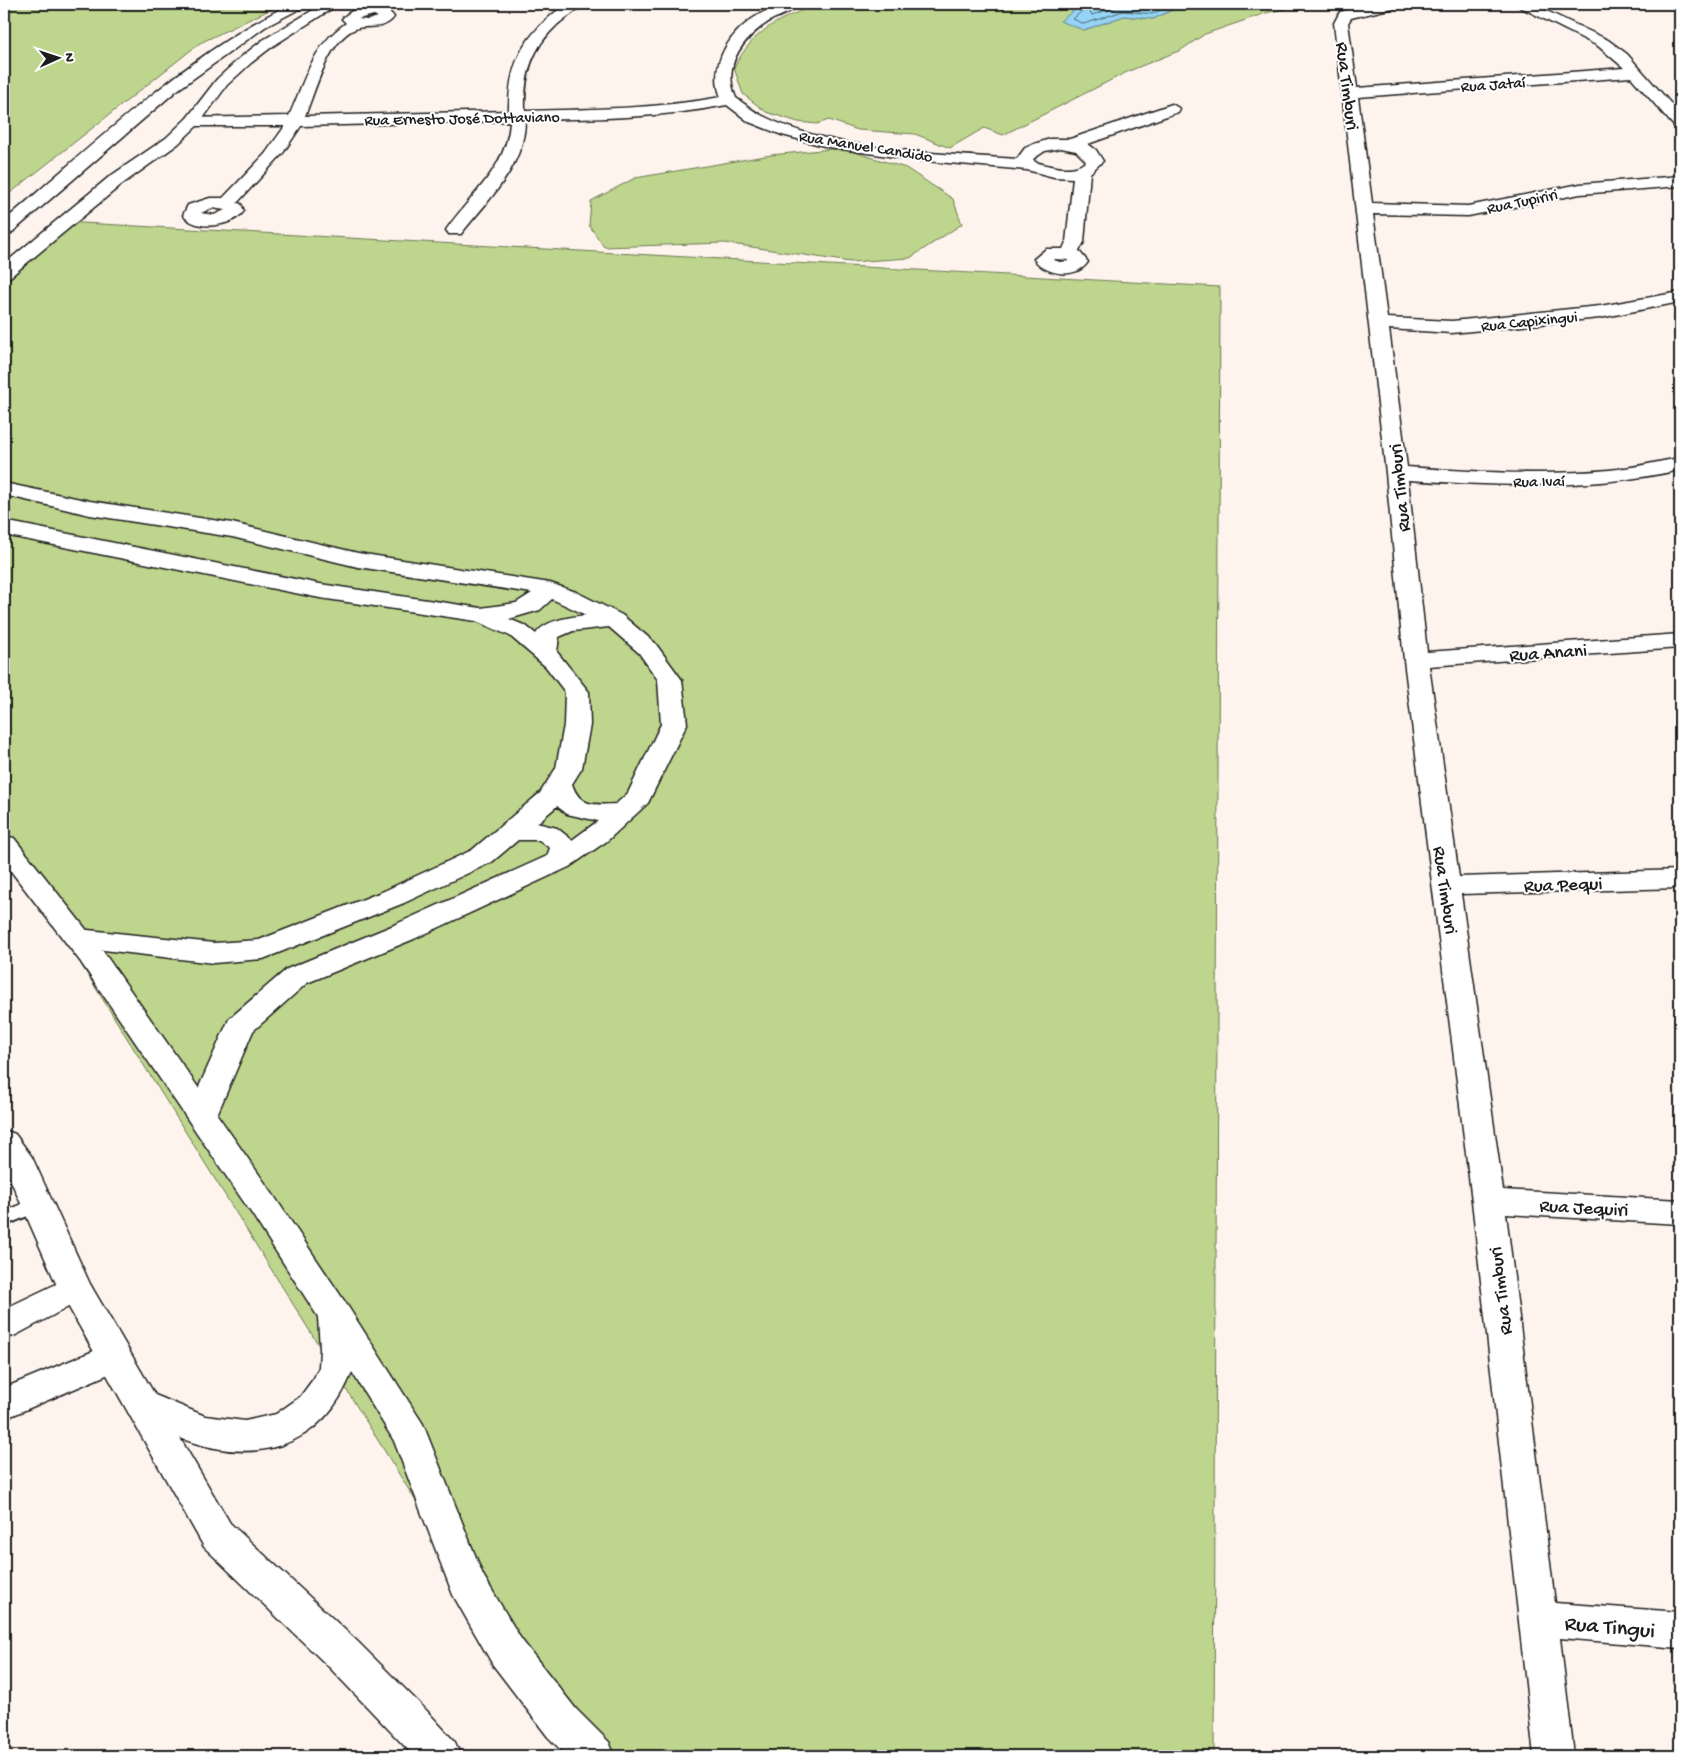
<svg xmlns="http://www.w3.org/2000/svg" width="1684" height="1760" font-family="'Gochi Hand',sans-serif">
<style>
.green{fill:#bdd58c;stroke:#6c7854}
.water{fill:#95d4f6;stroke:#658a9f}
.lines{fill:none;stroke-linecap:round;stroke-linejoin:round}
.shore{stroke:#4c6673;stroke-width:1}
.service-casing{stroke:#1c1c1c;stroke-width:4}
.minor-casing{stroke:#1c1c1c;stroke-width:3}
.secondary-casing{stroke:#1c1c1c;stroke-width:3}
.service{fill:#fff;fill-rule:evenodd}
.minor{fill:#fff;fill-rule:evenodd}
.secondary{fill:#fff;fill-rule:evenodd}
.labels{text-anchor:middle;stroke-width:4;stroke-linejoin:round;paint-order:stroke}
.far-street-label{font-size:16px;fill:#1c1c1c;stroke:#fff}
.street-label{font-size:19px;fill:#1c1c1c;stroke:#fff}
.near-street-label{font-size:22px;fill:#1c1c1c;stroke:#fff}
</style>
<rect width="100%" height="100%" fill="#fef4ed"/>
<filter id="ink" filterUnits="userSpaceOnUse"><feTurbulence type="fractalNoise" baseFrequency=".02" numOctaves="2"/><feDisplacementMap in="SourceGraphic" scale="10" xChannelSelector="R" yChannelSelector="G"/><feConvolveMatrix kernelMatrix="1 2 1 2 8 2 1 2 1" color-interpolation-filters="sRGB"/></filter>
<g filter="url(#ink)">
<path class="green" d="M4,4H282L200,43L4,198Z
M819,4H1083L1061,21L1084,30L1124,16L1153,19L1185,4H1308L1266,13L1205,34L1181,50L1129,71L1003,135L984,128L950,148L915,134L858,130L829,120L817,124L798,122L766,112L743,94L734,68C753,29 781,18 819,4Z
M841,148L906,168L953,199L962,224L910,258L850,262L725,243L604,247L589,225L591,201L635,178L771,155Z
M65,222L1220,287L1214,1756H604L467,1583L4,841V280Z"/>
<path class="water" d="M1083,4H1185L1153,19L1124,16L1084,30L1060,21Z"/>
<g class="lines">
<path class="shore" d="M1085,4L1084,9L1073,19L1084,24L1123,11L1152,14L1173,4
M1092,4L1090,13L1092,15L1122,5L1151,8L1159,4"/>
<g class="service-casing">
<path id="service" d="M38,1197L44,1199L47,1204L44,1209L4,1226V1212Z"/>
</g>
<g class="minor-casing">
<path id="minor" d="M566,4H582C576,12 566,17 558,24C531,49 524,75 525,111C591,109 656,109 721,97C702,51 756,1 800,4C795,11 782,15 773,19C745,36 721,63 736,98C745,104 753,111 761,115C832,152 939,153 1017,159L1025,148L1034,144L1050,139H1070L1172,104L1180,109L1178,112L1088,144L1096,150L1103,161L1090,173L1084,242L1079,251L1088,262C1076,280 1045,275 1034,259L1046,249H1063L1066,242L1073,178L1054,177L1027,170L915,160L828,147L782,135L749,122L727,105C660,118 593,119 525,120C525,166 488,200 461,234H449L446,230C471,194 508,167 510,121L301,126L283,153L237,203L241,204L244,211C233,227 195,232 183,215L188,205L210,198H223L265,154L285,126H193L185,121L187,118L289,116C305,81 312,46 346,23L342,19C353,5 384,1 394,17C385,30 371,25 358,28C329,36 315,92 305,116L509,111C508,61 526,33 566,4ZM374,15L378,17L368,20L358,19ZM1061,148L1076,151L1086,161C1074,174 1050,166 1035,162L1033,159L1045,151ZM212,208L225,210L214,215L201,213ZM1055,259L1068,260L1069,261L1060,262L1054,260Z
M1368,4H1399L1397,7L1351,18L1348,23L1357,88L1624,68L1598,46L1514,4H1532L1608,40L1627,54L1680,114V128L1674,126L1631,77L1358,97L1372,203L1468,206L1580,184L1680,176V186L1580,194L1468,216L1373,214L1387,318L1452,321L1600,306L1680,292V302L1600,318L1452,333L1389,329L1407,467C1474,472 1542,476 1609,470C1633,468 1656,462 1680,458V470C1590,490 1500,486 1408,480L1427,652L1680,634V648L1429,666L1459,877L1680,870V888L1461,894L1503,1190L1680,1200V1224L1506,1214L1555,1603L1680,1612V1648L1560,1638L1574,1756H1534L1472,1201L1404,660L1386,473L1334,23L1340,12Z
M4,483L90,501L232,523L358,553L550,583L576,592L622,615L655,643L682,680L687,724L648,803L607,841L569,867L414,939L307,983L253,1031L213,1124L202,1127L191,1124L186,1116L229,1019L287,969L394,925L547,856L550,848L539,840H518L492,862L404,903L263,959L214,963L78,947L68,945L64,938L68,931L78,929L214,943L259,940L384,891L472,850L540,793L556,768L564,725L565,692L546,667L510,636L476,621L320,598L4,535V521L320,584L481,608L516,603L532,593L358,567L232,537L90,515L4,495ZM552,599L586,615C571,617 544,620 536,634L526,626L509,619L540,610ZM609,627L639,653L658,680L661,724L628,793L616,804C594,805 580,807 572,784L582,768L590,725L589,692L557,652L559,637L573,631ZM557,806L567,814L598,821L572,840L557,828L537,823Z
M75,1275L87,1279L92,1288L87,1297L16,1335L4,1339V1309Z
M113,1343L125,1347L130,1357L125,1367L4,1419V1388Z"/>
</g>
<g class="secondary-casing">
<path id="secondary" d="M291,4H309L265,27L176,91L10,234L4,235V221C91,147 188,53 291,4Z
M323,4H339L273,46L251,63L227,85L199,124L178,144L121,185L10,277L4,278V264L109,177L166,138L187,118L217,79L241,57L263,40Z
M4,836L14,838L100,947L274,1196L347,1305L423,1424L483,1575L521,1639L576,1709L609,1742L615,1756H567L548,1737L493,1665L453,1595L394,1441L352,1372C322,1450 253,1466 180,1438L230,1523L358,1642L427,1711L455,1742L461,1756H414L330,1668L204,1547L58,1288L4,1165V1130L15,1134L32,1157L90,1284L155,1395L205,1416L245,1421L276,1414L300,1397L314,1378L319,1367L320,1349L318,1317L252,1214L80,961L4,862Z"/>
</g>
<use href="#service" class="service"/>
<use href="#minor" class="minor"/>
<use href="#secondary" class="secondary"/>
</g>
</g>
<g class="labels">
<g class="far-street-label">
<text transform="translate(1493 83) rotate(-4)" y="6">Rua Jataí</text>
<text transform="translate(462 117) rotate(-1)" y="6">Rua Ernesto José Dottaviano</text>
<text transform="translate(866 145) rotate(9)" y="6">Rua Manuel Candido</text>
<text transform="translate(1522 200) rotate(-12)" y="6">Rua Tupiriri</text>
<text transform="translate(1529 320) rotate(-6)" y="6">Rua Capixingui</text>
<text transform="translate(1539 480) rotate(-1)" y="6">Rua Ivaí</text>
</g>
<g class="street-label">
<text transform="translate(1349 86) rotate(83)" y="7">Rua Timburi</text>
<text transform="translate(1398 488) rotate(-96)" y="7">Rua Timburi</text>
<text transform="translate(1548 651) rotate(-4)" y="7">Rua Anani</text>
<text transform="translate(1563 883) rotate(-2)" y="7">Rua Pequi</text>
<text transform="translate(1447 890) rotate(82)" y="7">Rua Timburi</text>
<text transform="translate(1584 1206) rotate(3)" y="7">Rua Jequiri</text>
<text transform="translate(1499 1291) rotate(-97)" y="7">Rua Timburi</text>
</g>
<g class="near-street-label">
<text transform="translate(1610 1625) rotate(5)" y="8">Rua Tingui</text>
</g>
</g>
<rect width="1684" height="1760" fill="none" stroke="#fff" stroke-width="20"/>
<rect x="10" y="10" width="1664" height="1740" fill="none" stroke="#1c1c1c" stroke-width="2" filter="url(#ink)"/>
<g transform="translate(58 58) rotate(87)" stroke="#ffffff" stroke-width="4" paint-order="stroke">
<path d="M0-4L9 19L0 12L-9 19Z" fill="#1c1c1c"/>
<text y="-8" font-size="14" font-weight="bold" text-anchor="middle" fill="#1c1c1c">N</text>
</g>
</svg>
